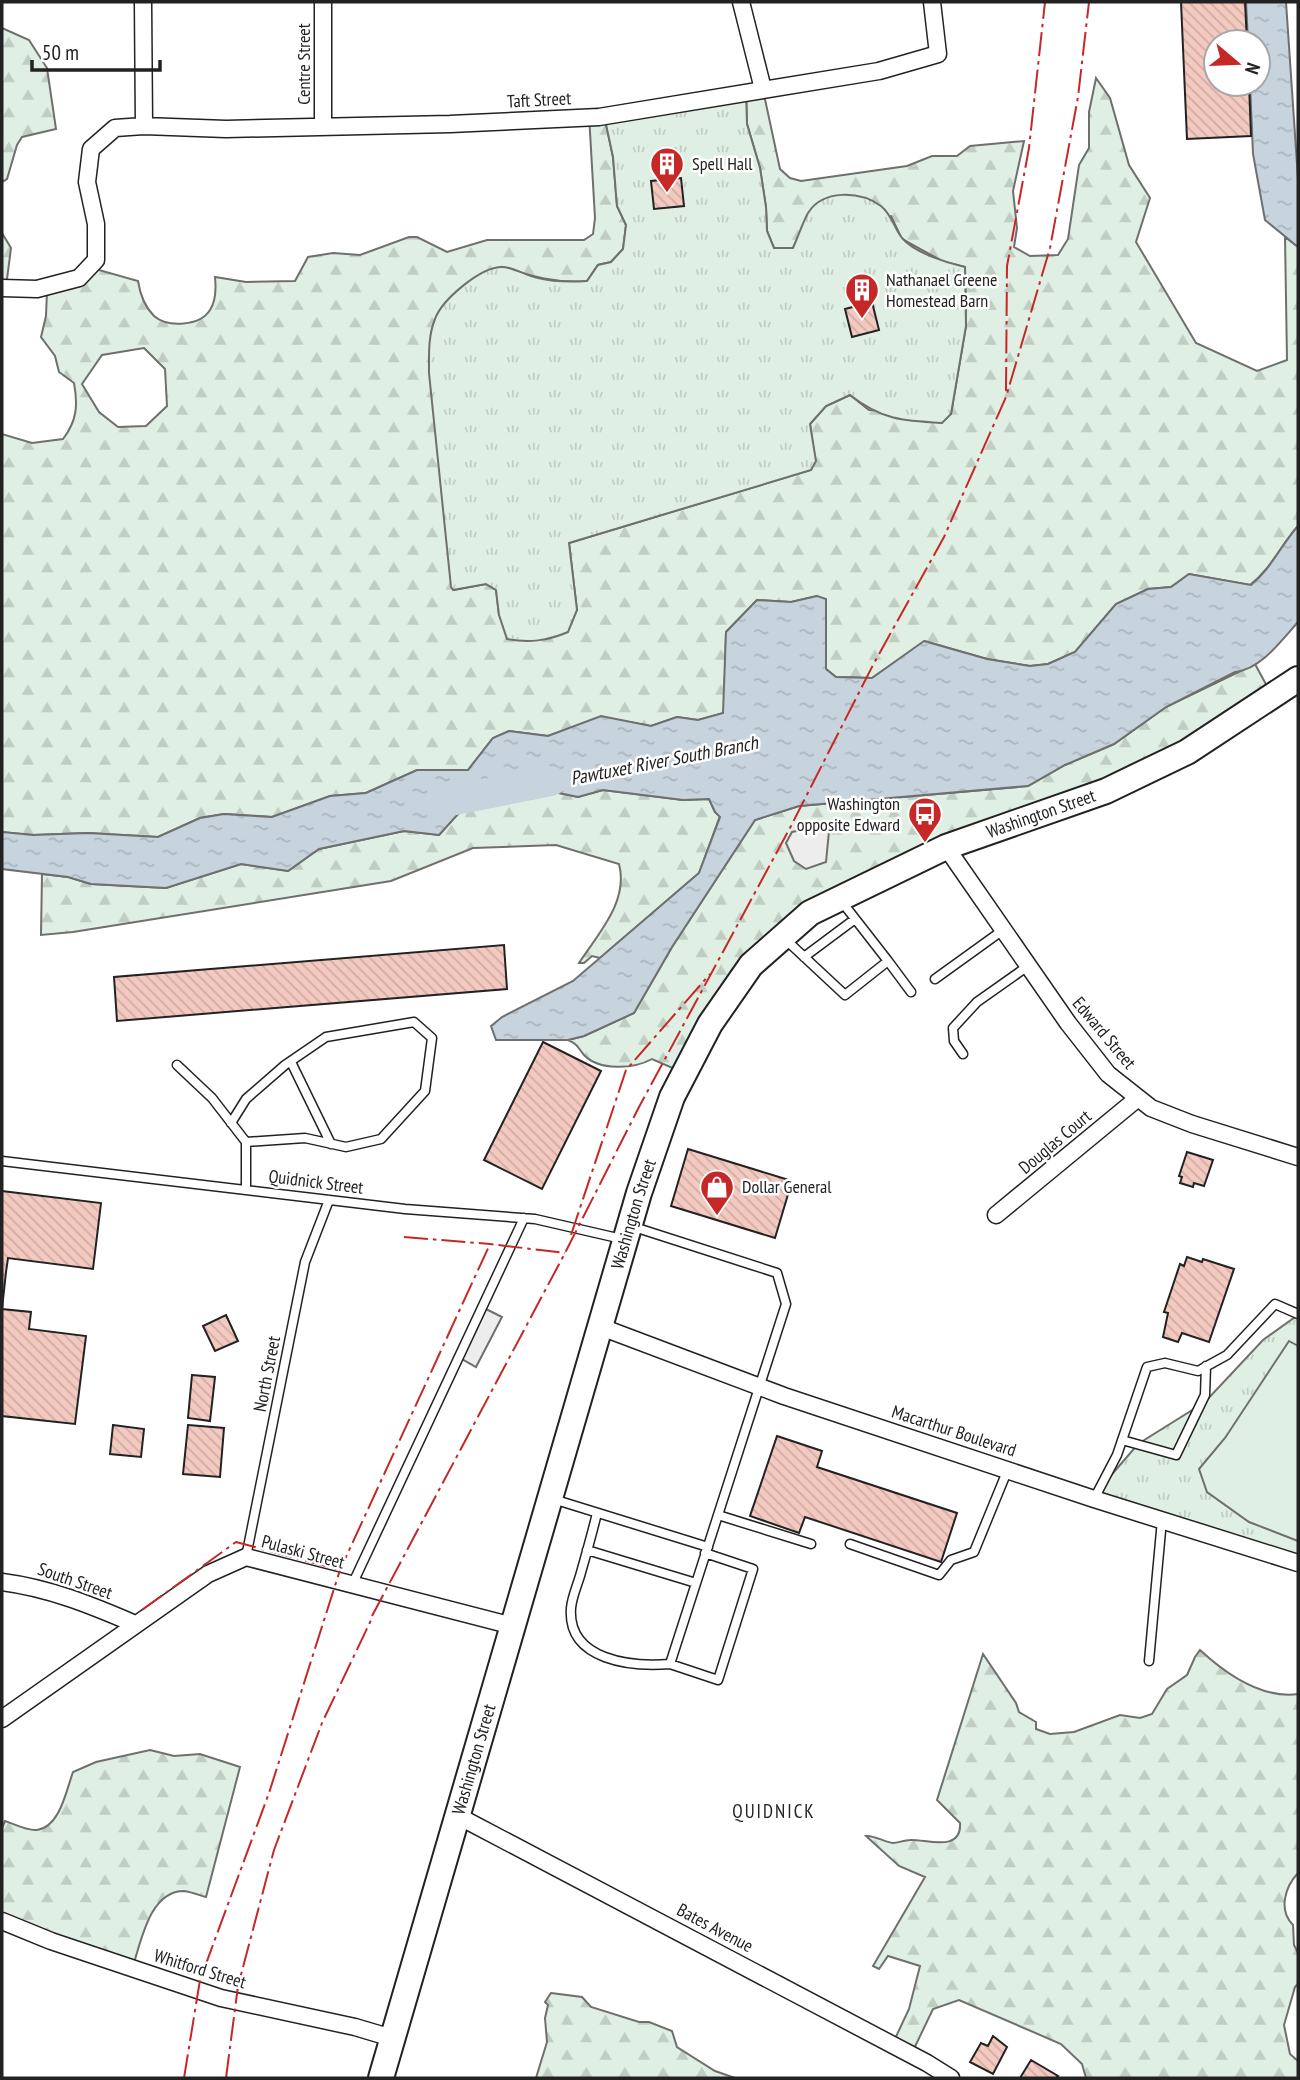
<svg xmlns="http://www.w3.org/2000/svg" width="1300" height="2080" font-family="'PT Sans Narrow',sans-serif">
<style>
.forest{fill:url(#forest-firs);stroke:#6f6f6f;stroke-width:2;fill-rule:evenodd}
.park{fill:url(#park-tufts);stroke:#6f6f6f;stroke-width:2}
.garden{fill:#e0efe3;stroke:#6f6f6f;stroke-width:2}
.parking{fill:#ededed;stroke:#6f6f6f;stroke-width:2}
.water{fill:url(#water-ripples);stroke:#6f6f6f;stroke-width:2}
.lines{fill:none;stroke-linecap:round;stroke-linejoin:round}
.river{stroke:#c7d3dd;stroke-width:30}
.building{fill:url(#building-back-hatch);stroke:#222;stroke-width:2}
.service-casing{stroke:#222;stroke-width:11}
.minor-casing{stroke:#222;stroke-width:19}
.primary-casing{stroke:#222;stroke-width:28}
.service{stroke:#fff;stroke-width:8}
.minor{stroke:#fff;stroke-width:16}
.primary{stroke:#fff;stroke-width:24}
.power{stroke:#c62828;stroke-width:2;stroke-dasharray:24 5 3.5 5;stroke-linecap:butt}
.labels{text-anchor:middle;stroke-width:5;stroke-linejoin:round;paint-order:stroke}
.street-label{font-size:18px;fill:#222;stroke:#fff}
.poi-label{font-size:18px;fill:#222;stroke:#fff;text-anchor:start}
.water-label{font-size:19px;font-style:italic;fill:#222;stroke:#fff}
.neighbourhood-label{font-size:19px;letter-spacing:2px;fill:#222;stroke:#fff}
</style>
<defs>
<pattern id="forest-firs" width="22" height="20" patternUnits="userSpaceOnUse" patternTransform="scale(1.75)"><rect width="22" height="20" fill="#e0efe3"/><path d="M5 1l3.5 6h-7zM16 11l3.5 6h-7z" fill="#c0cdc2"/></pattern>
<pattern id="park-tufts" width="24" height="20" patternUnits="userSpaceOnUse" patternTransform="scale(1.75)"><rect width="24" height="20" fill="#e0efe3"/><path d="M3 7l-1-3M5 7V3M7 7l1-3M15 17l-1-3M17 17v-4M19 17l1-3" fill="none" stroke="#c0cdc2"/></pattern>
<pattern id="water-ripples" width="26" height="14" patternUnits="userSpaceOnUse" patternTransform="scale(1.75)"><rect width="26" height="14" fill="#c7d3dd"/><path d="M2 4q2-2 4 0t4 0M15 11q2-2 4 0t4 0" fill="none" stroke="#abb5bd"/></pattern>
<pattern id="building-back-hatch" width="6" height="6" patternUnits="userSpaceOnUse" patternTransform="scale(1.75)"><rect width="6" height="6" fill="#f3c9c0"/><path d="M-1 5l2 2M0 0l6 6M5-1l2 2" fill="none" stroke="#d0aca5"/></pattern>
</defs>
<rect width="100%" height="100%" fill="#fff"/>
<path class="forest" d="M2,28L29,40L47,68L56,129L22,137L17,145L7,179L2,182Z
M1096,78L1110,98L1129,165L1150,198L1136,242L1196,343L1257,371L1287,360L1285,237L1298,247V526C1281,545 1271,569 1250,585L1189,574L1171,587L1148,589L1116,604L1075,652L1048,664L1030,666L987,659L925,641L872,678L836,677L826,669L817,596L791,602L757,600L726,632L724,713L698,720L677,717L651,726L601,717L548,736L509,731L493,738L468,770H417L366,793L330,796L272,817L224,814L200,818L158,837L88,833L33,835L2,832V434L32,443L63,439C77,421 78,405 74,383L59,372L55,356L41,337L46,316L47,291L92,268L138,281C140,294 144,306 154,316C168,328 200,326 210,310C216,301 216,287 215,277L246,282L295,281L308,257L333,253L360,255L409,237H417L447,252L487,240H584L593,234L595,218L589,115H604L613,157L617,206L626,225L623,249L611,262L598,265L587,281C557,284 531,276 502,267L454,590L486,584L496,590L499,615L577,610L569,543L811,470L815,460L810,424L826,406L850,395L869,410L951,414L966,326L965,267L942,261L902,239L891,216L801,232L793,248H774L767,231L766,207L760,168L747,124L746,91L763,90L780,169L790,178L801,181L907,166L932,156H957L970,146L1024,141L1013,191L1017,228L1014,247L1030,256L1058,255L1068,239L1079,165L1089,148V112ZM144,348L165,369L167,406L146,426L118,427L99,412L82,384L102,355Z
M2,233L11,248L6,287L2,288Z
M1255,664L1268,688L1204,743L949,847L783,937L684,1073L652,1059C634,1069 599,1071 584,1055C578,1048 578,1044 568,1040L584,1036L634,1013L672,947L755,820L799,806L1028,786L1065,765L1114,744L1166,707Z
M504,788L540,789L578,797L603,790L683,800L709,799L715,812L720,816L699,873L600,958L592,956L584,963H579C598,934 629,901 619,864L556,845L473,848L391,881L73,932L41,935L42,874L68,877L91,884L166,888L241,864L288,871L319,849L404,831L439,835C459,813 473,792 504,788Z
M1200,1650C1226,1674 1261,1699 1298,1694V1873C1285,1887 1278,1910 1293,1925L1294,1945L1298,1953V1984L1295,1987L1284,2025L1290,2054L1298,2061V2078H1086L1082,2064L1061,2044L959,2000L933,2009L911,2055L893,2043L909,2009L920,1966L888,1956L879,1969L873,1966L925,1877L899,1866L866,1836C874,1835 884,1842 893,1843C898,1843 904,1840 910,1840C926,1839 962,1853 960,1823L937,1800L983,1654L1016,1703L1019,1712L1036,1722V1729L1050,1734L1074,1732L1120,1715L1140,1718L1152,1714L1167,1689L1187,1675L1195,1657Z
M150,1750L174,1756L200,1754L240,1767L206,1897C199,1895 191,1892 184,1891C149,1891 141,1943 132,1969L2,1923V1828L5,1821C14,1824 27,1831 37,1830C60,1827 66,1791 73,1772L96,1762Z
M551,1993L582,1997L591,2007L639,2022H649L672,2031L677,2047L715,2071L735,2078H536L547,2042L545,2018L548,2005L545,2002Z"/>
<path class="park" d="M746,91L747,124L760,168L766,207L767,231L774,248H793C798,237 802,224 808,213C823,189 860,191 881,206C892,215 894,228 902,238C915,253 947,263 965,267L966,326L951,414L942,423C903,421 882,420 850,395L826,406L810,424L816,461L811,470L569,543L577,610L568,632C547,641 529,643 507,639L499,615L496,590L486,584L453,590L451,587L429,373C429,355 428,336 435,319C442,300 480,267 502,267C513,267 527,276 538,278C554,282 571,282 587,281L598,265L611,262L623,249L626,225L617,206L613,157L604,115Z
M1298,1315V1564L1097,1498L1107,1480L1138,1444L1205,1402L1263,1340Z"/>
<path class="garden" d="M1289,1341L1298,1346V1541L1249,1522L1207,1492L1199,1469L1225,1438Z"/>
<path class="parking" d="M807,829L829,831L826,862L806,869L794,861L786,843L792,832Z
M486,1309L502,1317L476,1367L462,1359Z"/>
<path class="water" d="M1246,2H1286L1298,179V247L1265,220L1253,154L1250,84H1258V42H1248Z
M1298,526V622C1281,641 1261,669 1235,672L1166,707L1114,744L1065,765L1028,786L799,806L755,820L672,947L634,1013L584,1036L568,1040H496L491,1026L502,1017L573,981L699,873L720,817L715,812L709,799L683,800L603,790L578,797L540,789L504,788L488,790L468,803L439,835L404,831L319,849L288,871L241,864L166,888L91,884L68,877L2,869V832L33,835L88,833L158,837L200,818L224,814L272,817L330,796L366,793L417,770H468L493,738L509,731L548,736L601,716L651,726L677,717L698,720L723,713L726,632L757,600L791,602L817,596L826,599V669L836,677L872,678L924,641L987,659L1030,666L1048,664L1075,652L1116,604L1148,589L1171,587L1189,574L1251,585C1271,569 1281,545 1298,526Z"/>
<g class="lines">
<path class="river" d="M445,802L551,781"/>
</g>
<path class="building" d="M1181,2H1245L1247,42H1216V84H1249L1251,136L1187,139Z
M681,178L684,206L654,209L651,181Z
M872,302L879,330L852,337L845,309Z
M504,945L507,989L117,1021L114,977Z
M543,1042L601,1071L542,1189L484,1160Z
M688,1149L792,1181L775,1238L671,1206Z
M1187,1152L1213,1160L1204,1186L1194,1183L1193,1187L1180,1183L1182,1177L1179,1176Z
M2,1191L101,1203L93,1269L8,1258L6,1272L2,1309L31,1312L29,1329L86,1336L75,1424L2,1416Z
M1187,1257L1202,1262L1203,1259L1234,1269L1209,1342L1182,1333L1178,1342L1163,1337L1168,1313L1164,1312L1180,1264L1184,1266Z
M226,1315L238,1341L215,1351L203,1326Z
M192,1375L215,1377L210,1421L188,1418Z
M113,1425L144,1429L141,1457L110,1454Z
M188,1425L224,1428L220,1477L183,1474Z
M777,1436L822,1451L817,1467L957,1513L941,1562L805,1517L799,1533L750,1516Z
M993,2036L1007,2047L993,2074L970,2062L981,2043L988,2046Z
M1031,2060L1058,2076L1056,2078H1020Z"/>
<g class="lines">
<g class="service-casing">
<path id="service" d="M785,939L845,995L888,961L842,902
M804,957L855,919
M888,961L911,992
M935,979L1003,930
M963,1054L954,1041L953,1028L977,1002L1028,966
M291,1062L331,1144
M177,1065L212,1098L246,1142V1190
M231,1123L246,1099L285,1065L326,1037L414,1022L432,1038L425,1091L381,1139L346,1147L305,1138L246,1142
M2,1161L405,1209L535,1219L622,1239
M631,1226L777,1273L786,1304L670,1664L718,1680L753,1569L705,1553
M1122,1440L1176,1455L1205,1395L1206,1366
M553,1499L708,1547
M1094,1499L1117,1455L1147,1367L1165,1363L1198,1371L1227,1355L1275,1304L1298,1314
M597,1513C592,1534 586,1555 580,1576C577,1586 572,1597 571,1608C567,1661 632,1667 670,1664
M718,1515L811,1544
M850,1544L939,1575L951,1560L974,1552L1008,1469
M587,1550L696,1583
M246,1557L305,1262L329,1200
M352,1585L524,1218
M1149,1661L1162,1520"/>
</g>
<g class="minor-casing">
<path id="minor" d="M143,2L144,126
M741,2L763,89
M323,126V2
M2,288L37,289L79,278L96,260V224L87,182L91,149L115,128L144,126L226,129L450,124L599,117L879,71L938,54L932,2
M946,847L1068,1023L1108,1074L1151,1108L1192,1124L1298,1157
M996,1215L1138,1098
M601,1327L784,1396L1094,1499L1298,1563
M2,1582C49,1588 91,1605 135,1624
M2,1719L208,1574L246,1557L513,1626
M458,1816L927,2063L951,2078
M2,1921L51,1941L221,1998L355,2027L392,2038"/>
</g>
<g class="primary-casing">
<g id="primary">
<path id="s1" d="M381,2078L639,1193L672,1097L710,1024L751,965L810,913L946,847L1106,791L1187,752L1298,679"/>
</g>
</g>
<use href="#service" class="service"/>
<use href="#minor" class="minor"/>
<use href="#primary" class="primary"/>
<path class="power" d="M1006,391L1007,266L1029,148L1045,2
M571,1235L626,1070L710,974
M404,1237L490,1244
M142,1610L236,1542L340,1570
M372,1616L565,1253L639,1107L791,826L873,665L944,537L1006,397L1050,248L1078,97L1089,2
M184,2078L200,1980L269,1793L340,1570L490,1244L565,1253
M226,2078L238,1986L274,1850L322,1723L373,1616"/>
</g>
<defs>
<g id="building-pin" transform="scale(1.75)"><path d="M0 17L-7.5 6A9.5 9.5 0 1 1 7.5 6Z" fill="#c62828" stroke="#fff"/><path d="M-4-6H4V6H1V3H-1V6H-4ZM-2.5-4.3h1.7v1.8h-1.7ZM.8-4.3h1.7v1.8H.8ZM-2.5-1h1.7V.8h-1.7ZM.8-1h1.7V.8H.8Z" fill="#fff"/></g>
<g id="bus-pin" transform="scale(1.75)"><path d="M0 17L-7.5 6A9.5 9.5 0 1 1 7.5 6Z" fill="#c62828" stroke="#fff"/><path d="M-5-6H5V4H4V6H2V4H-2V6H-4V4H-5ZM-3.5-4V0h7V-4ZM-3.5 1.2v1.5H-2V1.2ZM2 1.2v1.5H3.5V1.2Z" fill="#fff"/></g>
<g id="shop-pin" transform="scale(1.75)"><path d="M0 17L-7.5 6A9.5 9.5 0 1 1 7.5 6Z" fill="#c62828" stroke="#fff"/><path d="M-5-2.5h2.3a2.7 3.5 0 0 1 5.4 0H5L5.5 6h-11ZM-1.5-2.5h3a1.5 2.3 0 0 0-3 0Z" fill="#fff"/></g>
</defs>
<g fill-rule="evenodd">
<use href="#building-pin" x="667" y="164"/>
<use href="#building-pin" x="862" y="290"/>
<use href="#bus-pin" x="925" y="814"/>
<use href="#shop-pin" x="717" y="1187"/>
</g>
<g class="labels">
<g class="street-label">
<text transform="translate(304 64) rotate(-90)" y="6">Centre Street</text>
<text transform="translate(539 100) rotate(-3)" y="6">Taft Street</text>
<text dy="6" stroke="none"><textPath href="#s1" startOffset="1508">Washington Street</textPath></text>
<text transform="translate(1104 1033) rotate(50)" y="6">Edward Street</text>
<text transform="translate(1055 1142) rotate(-40)" y="6">Douglas Court</text>
<text transform="translate(316 1182) rotate(7)" y="6">Quidnick Street</text>
<text dy="6" stroke="none"><textPath href="#s1" startOffset="900">Washington Street</textPath></text>
<text transform="translate(267 1374) rotate(-79)" y="6">North Street</text>
<text transform="translate(954 1431) rotate(18)" y="6">Macarthur Boulevard</text>
<text transform="translate(303 1552) rotate(15)" y="6">Pulaski Street</text>
<text transform="translate(75 1581) rotate(19)" y="6">South Street</text>
<text dy="6" stroke="none"><textPath href="#s1" startOffset="332">Washington Street</textPath></text>
<text transform="translate(715 1928) rotate(28)" y="6">Bates Avenue</text>
<text transform="translate(200 1969) rotate(17)" y="6">Whitford Street</text>
</g>
<g class="poi-label">
<text x="692" y="170">Spell Hall</text>
<text x="886" y="286">Nathanael Greene<tspan x="886" dy="21">Homestead Barn</tspan></text>
<text x="900" y="810" text-anchor="end">Washington<tspan x="900" dy="21">opposite Edward</tspan></text>
<text x="742" y="1193">Dollar General</text>
</g>
<g class="water-label">
<text transform="translate(664 760) rotate(-11)" y="7">Pawtuxet River South Branch</text>
</g>
<g class="neighbourhood-label">
<text x="774" y="1818">QUIDNICK</text>
</g>
</g>
<rect width="1300" height="2080" fill="none" stroke="#222222" stroke-width="7"/>
<g transform="translate(1237 63) rotate(109)"><circle r="33" fill="#ffffff" stroke="#a7a7a7" stroke-width="2"/>
<path d="M0-5L12 26L0 18L-12 26Z" fill="#c62828"/>
<text y="-10" font-size="19" font-weight="bold" text-anchor="middle" fill="#222222">N</text>
</g>
<path d="M32 60v10h128v-10" fill="none" stroke="#222222" stroke-width="3.5"/>
<text x="42" y="60" font-size="21" fill="#222222" stroke="#ffffff" stroke-width="5" paint-order="stroke">50 m</text>
</svg>
